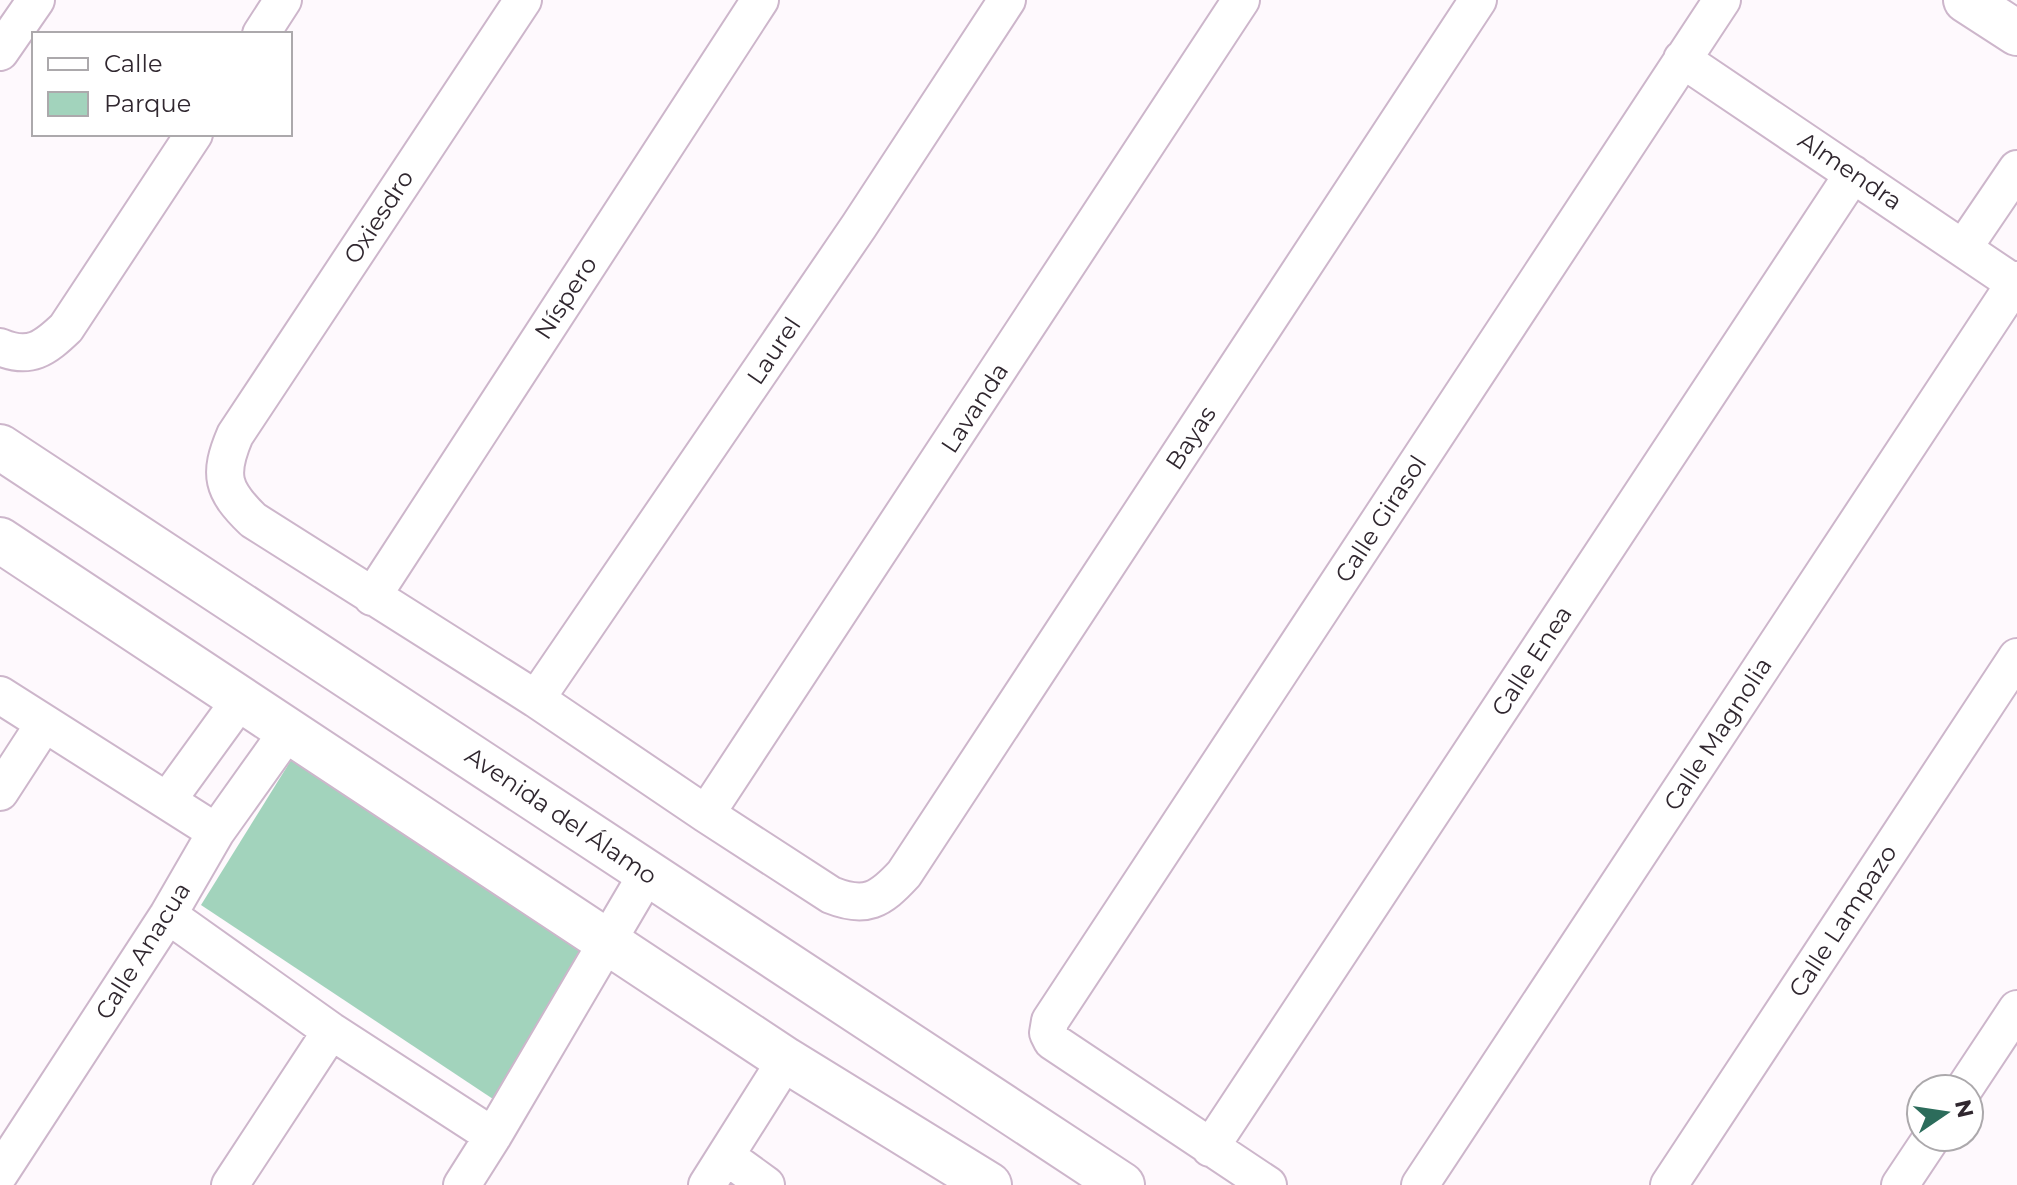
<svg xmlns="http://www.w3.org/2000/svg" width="2017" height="1185" font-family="Montserrat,sans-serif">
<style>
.green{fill:#a2d3bc}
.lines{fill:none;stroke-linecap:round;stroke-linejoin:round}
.minor-casing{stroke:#cdb6cb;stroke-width:40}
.tertiary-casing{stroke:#cdb6cb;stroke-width:48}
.minor{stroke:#fff;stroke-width:36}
.tertiary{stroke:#fff;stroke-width:44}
.labels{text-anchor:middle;stroke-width:7;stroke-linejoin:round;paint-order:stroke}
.street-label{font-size:24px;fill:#30272f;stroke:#fff}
</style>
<rect width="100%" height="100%" fill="#fef9fd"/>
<path class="green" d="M293,757L592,948L493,1099L201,905Z"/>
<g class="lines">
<g class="minor-casing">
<path id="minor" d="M523,0L235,435C218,475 222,490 253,520L536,699L706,814L831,895C866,909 880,900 904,874L1478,0
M261,34L283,0
M0,52L36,0
M1682,59L2017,285
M1964,247L2017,169
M0,347C30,360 45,348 66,328L194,134
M372,597L760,0
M0,695L216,832
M536,699L859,226L1007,0
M0,792L44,724
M167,801L241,699
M706,814L1241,0
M168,915L331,1031L493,1136
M1964,1089L2017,1009
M1210,1148L1853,174
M726,1156L766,1185
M0,1173L168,915L216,832L288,731
M230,1185L331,1031
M462,1185L493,1136L647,874
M707,1185L786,1060
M1268,1185L1052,1041L1048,1033L1050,1021L1722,0
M1420,1185L2017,280
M1669,1185L2017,657
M1900,1185L1932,1137"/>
</g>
<g class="tertiary-casing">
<path id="tertiary" d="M1966,0L2017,33
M0,447L1122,1185
M0,540L786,1060L989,1185"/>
</g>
<use href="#minor" class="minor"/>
<use href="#tertiary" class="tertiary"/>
</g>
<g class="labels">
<g class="street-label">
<text transform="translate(1850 171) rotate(34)" y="8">Almendra</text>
<text transform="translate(379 217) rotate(-57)" y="8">Oxiesdro</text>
<text transform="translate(566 298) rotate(-57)" y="8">Níspero</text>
<text transform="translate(774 351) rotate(-56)" y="8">Laurel</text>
<text transform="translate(975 408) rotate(-57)" y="8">Lavanda</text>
<text transform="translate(1191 438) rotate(-57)" y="8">Bayas</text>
<text transform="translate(1381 519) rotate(-57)" y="8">Calle Girasol</text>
<text transform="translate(1532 661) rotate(-57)" y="8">Calle Enea</text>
<text transform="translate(1718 734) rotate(-57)" y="8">Calle Magnolia</text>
<text transform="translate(561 816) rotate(34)" y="8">Avenida del Álamo</text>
<text transform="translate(1843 921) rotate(-57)" y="8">Calle Lampazo</text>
<text transform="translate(143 951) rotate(-58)" y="8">Calle Anacua</text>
</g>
</g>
<rect x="32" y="32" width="260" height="104" fill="#ffffff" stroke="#aca9ac" stroke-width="2"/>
<rect x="48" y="58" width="40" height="12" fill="#ffffff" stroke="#aca9ac" stroke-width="2"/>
<text x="104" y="72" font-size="24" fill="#30272f">Calle</text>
<rect x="48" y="92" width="40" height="24" fill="#a2d3bc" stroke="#aca9ac" stroke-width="2"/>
<text x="104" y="112" font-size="24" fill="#30272f">Parque</text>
<g transform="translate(1945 1113) rotate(77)"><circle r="38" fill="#ffffff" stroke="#aca9ac" stroke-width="2"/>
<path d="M0-6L14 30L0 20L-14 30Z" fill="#2c6c5b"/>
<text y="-12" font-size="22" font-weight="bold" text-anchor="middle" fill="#30272f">N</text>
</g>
</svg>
